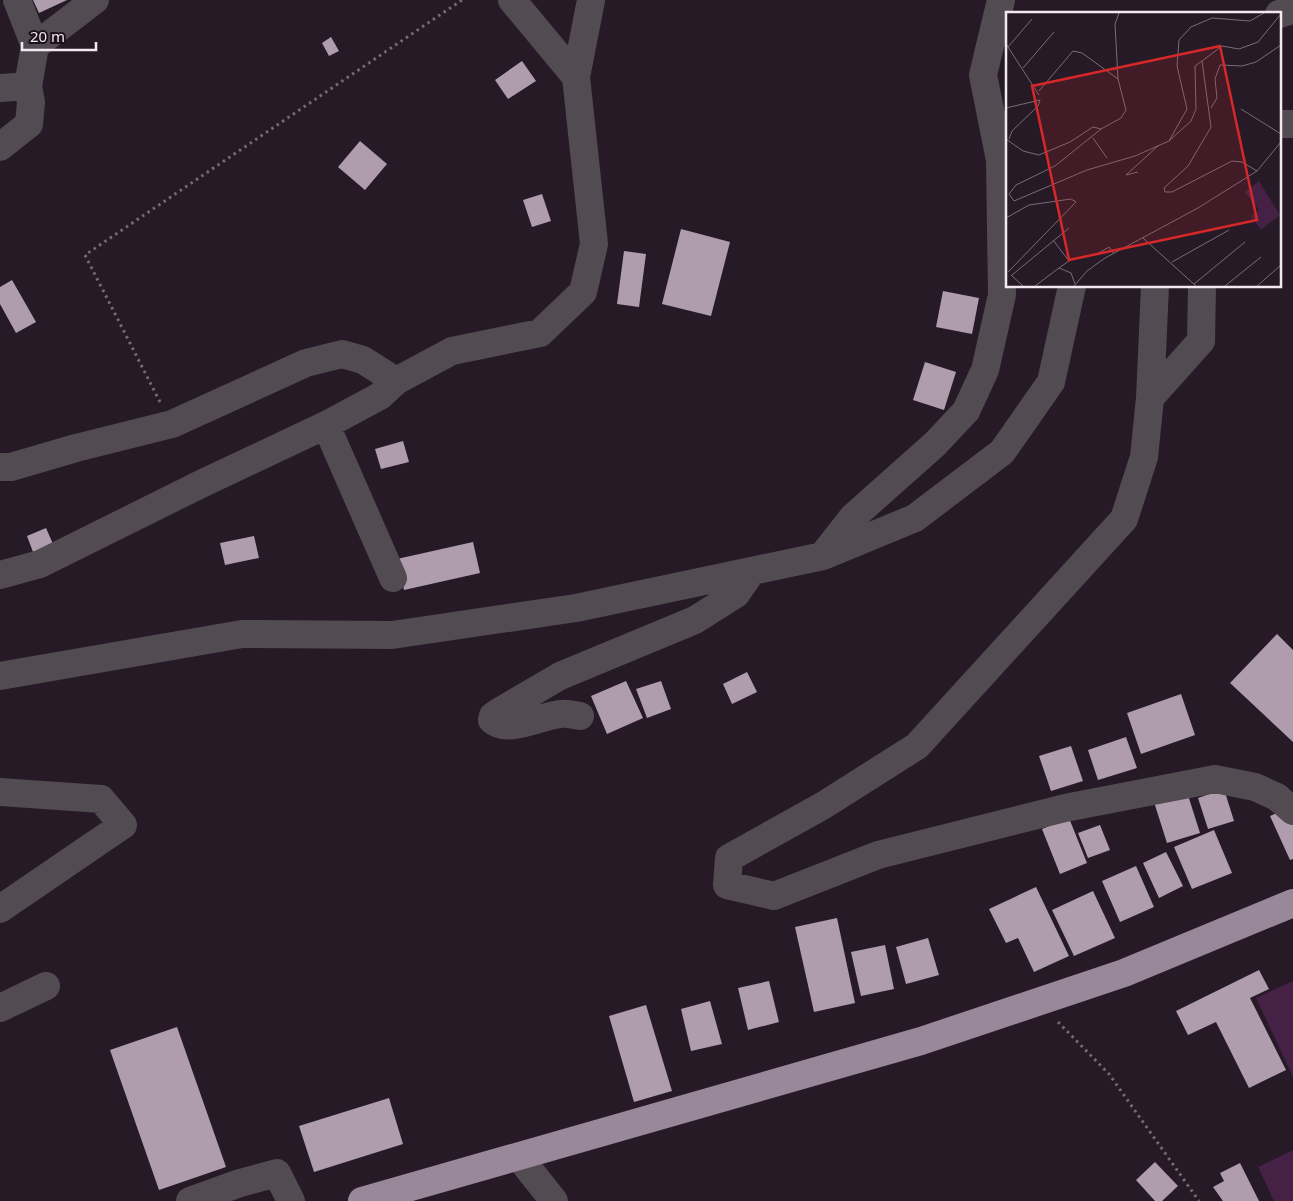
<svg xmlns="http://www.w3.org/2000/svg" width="1293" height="1201" font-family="'Noto Sans',sans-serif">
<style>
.green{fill:#442145}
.building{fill:#af9dae}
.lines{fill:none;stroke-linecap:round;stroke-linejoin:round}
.path{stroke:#756a75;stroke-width:3;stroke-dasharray:2.5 4;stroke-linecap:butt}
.minor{stroke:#524b52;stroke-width:28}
.highway{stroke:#989;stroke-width:28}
.inset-road{fill:none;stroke:#786d78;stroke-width:1}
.view{fill:#d62828;fill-opacity:0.15;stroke:#d62828;stroke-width:2.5}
.inset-edge{fill:none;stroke:#f2e9f2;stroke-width:2.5}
</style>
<rect width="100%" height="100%" fill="#271a27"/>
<path class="green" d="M1293,981V1077L1256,998Z
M1293,1150V1201H1274L1258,1167Z"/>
<path class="building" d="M33,0H67L39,13Z
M331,37L339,51L329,56L322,43Z
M522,61L536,81L508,99L495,80Z
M360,141L387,164L365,190L338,167Z
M542,194L551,221L532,227L523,200Z
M681,229L730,242L711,316L662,304Z
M624,251L646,254L639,307L617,304Z
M12,280L36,322L16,333L0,304V287Z
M943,291L979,298L972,334L936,327Z
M925,362L956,372L944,410L913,400Z
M403,441L409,462L381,469L375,449Z
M46,528L53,544L33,552L27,536Z
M254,536L259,558L225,565L220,543Z
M473,542L480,573L404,590L397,559Z
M1277,634L1293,650V742L1230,683Z
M747,672L757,692L732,704L723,684Z
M626,681L643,718L607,734L591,696Z
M661,681L671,709L647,718L636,689Z
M1181,694L1195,735L1141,754L1127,713Z
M1126,737L1137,768L1098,780L1088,750Z
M1071,746L1083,781L1051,791L1039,756Z
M1224,789L1234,821L1208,829L1198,798Z
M1187,792L1200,833L1167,843L1154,802Z
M1286,809L1293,824V859L1290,860L1270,816Z
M1069,818L1087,863L1060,874L1042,829Z
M1100,825L1110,850L1088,858L1078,833Z
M1214,830L1232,873L1192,889L1174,847Z
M1166,852L1183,886L1159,898L1143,863Z
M1136,866L1154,907L1120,922L1102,881Z
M1036,887L1069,956L1034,972L1018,938L1006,943L989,909Z
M1093,891L1115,938L1074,956L1052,910Z
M837,918L855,1003L814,1012L795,927Z
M928,938L939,975L906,984L896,947Z
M885,945L894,989L861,996L851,952Z
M1259,970L1269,989L1250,998L1286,1070L1249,1088L1216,1022L1188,1035L1176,1011Z
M769,981L779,1022L748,1030L738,988Z
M710,1001L722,1044L691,1051L681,1009Z
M646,1005L672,1091L634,1102L609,1016Z
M177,1027L226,1167L159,1190L110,1050Z
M389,1098L403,1144L314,1172L299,1126Z
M1155,1162L1178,1186L1162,1201H1155L1136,1180Z
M1240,1163L1259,1201H1223L1213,1187L1224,1181L1220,1173Z"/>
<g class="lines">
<path class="path" d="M160,402L85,255L462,0
M1058,1022L1109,1074L1199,1201"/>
<path class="minor" d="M17,0L35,46L28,86
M512,0L576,77
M1279,14L1293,10
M35,46L95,0
M0,88L28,86L31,102L29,124L0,147
M1279,124H1293
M1155,286L1150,398L1144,457L1124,519L917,746L824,805L729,858L727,885L774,896L878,855L1065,808L1215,779L1255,787L1277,797L1293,811
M396,381L452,351L540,333L583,292L594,244L576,77L591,0
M1150,398L1201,341L1202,286
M326,425L393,578
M0,467H11L76,448L172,424L306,363L342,354L363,360L396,381L380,396L326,425L201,484L40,564L0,575
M824,554L853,517L935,444L966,411L985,370L1002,295L1000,160L983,75L1001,0
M0,676L242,634L392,635L576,608L823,556L915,518L1002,452L1051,382L1072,286
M580,716C574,715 567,713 561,714C542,715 508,735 492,720L493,716L502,710L560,676L695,620L736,594L752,571
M0,792L101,799L123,825L0,909
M0,1008L46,986
M519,1157L554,1201
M190,1201L240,1183L277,1173L291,1201"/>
<path class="highway" d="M362,1201L921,1041L1124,973L1293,903"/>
</g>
<g transform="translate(1006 12)">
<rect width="275" height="275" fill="#271a27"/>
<path d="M253,169L274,203L255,218L245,204L253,198L239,180Z" fill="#442145"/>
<path class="inset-road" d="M0,32L33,83M2,35L26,7M196,49L216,34L233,37L252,30L275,2M17,56L48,20M33,79L67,39L76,41L112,67M0,96L34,88L32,94L6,119L3,127M205,96L211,86L209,67L214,53L236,54L250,50L275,33M235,97L275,122M95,117L115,106L120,98L112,67L109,12L113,1M87,126L101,146M0,127L17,139L33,143L64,130L87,115L95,117L49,154L10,173L3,182L8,189L81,158L129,144L163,129L185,109L190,97L189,54L196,49L205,115L182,154L158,176L159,180H166L226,149L236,150L251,159M163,129L181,97L171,54L173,28L185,15L206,6L244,9L258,1M132,160L120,163L153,133M0,206L23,193L65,187L70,190L2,260M137,226L190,274M47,228L63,249L53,256M91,242L103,235L107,241M166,250L223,218M5,263L17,274M6,263L63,216M188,272L239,230M29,274L53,256L65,261L69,272M68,274L81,259L99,246L192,196L251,159L275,130M219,274L255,245M251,274L275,253"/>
<path class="view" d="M214,34L251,208L63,248L26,74Z"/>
<rect width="275" height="275" class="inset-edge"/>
</g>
<path d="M22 42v8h74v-8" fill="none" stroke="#f2e9f2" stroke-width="2.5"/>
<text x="30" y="42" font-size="15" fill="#f2e9f2" stroke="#1d111d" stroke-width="4" paint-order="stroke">20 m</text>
</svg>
